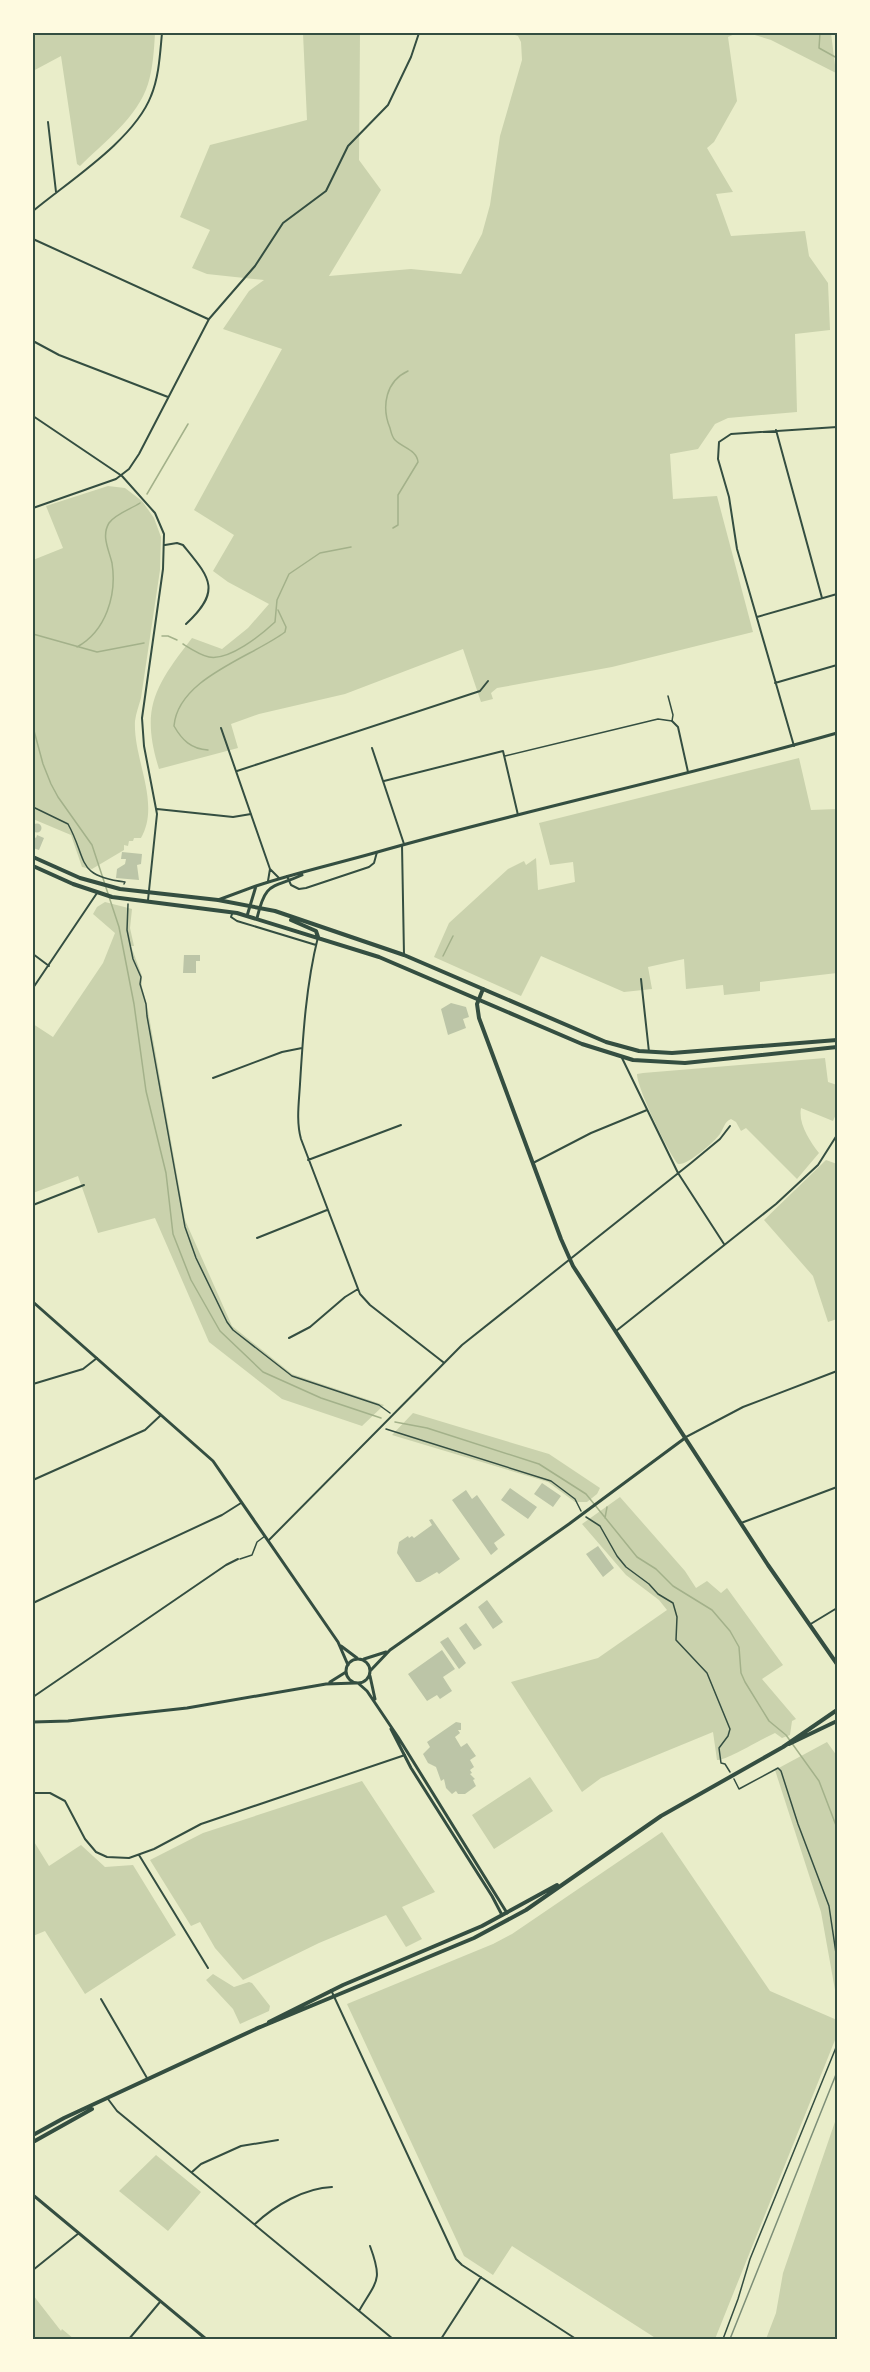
<svg xmlns="http://www.w3.org/2000/svg" width="870" height="2372" font-family="'DejaVu Sans',sans-serif">
<style>
.green{fill:#cad2ad}
.lines{fill:none;stroke-linecap:round;stroke-linejoin:round}
.stream{stroke:#a3b18a;stroke-width:1.5}
.building{fill:#bcc5a7}
.path{stroke:#344e41;stroke-width:1.5}
.service{stroke:#344e41;stroke-width:1.5}
.minor{stroke:#344e41;stroke-width:2}
.tertiary{stroke:#344e41;stroke-width:3}
.secondary{stroke:#344e41;stroke-width:4}
.primary{stroke:#344e41;stroke-width:4}
.rail{stroke:#7c8e77;stroke-width:1.5}
.neatline{fill:none;stroke:#344e41;stroke-width:2}
</style>
<rect width="100%" height="100%" fill="#e9edc9"/>
<path class="green" d="M33,33H155C154,50 153,68 148,84C138,117 103,143 80,166L77,164L61,56L33,71Z
M303,33H360L359,160L381,190L329,276L411,269L461,274L482,234L490,205L500,136L522,60L521,42L518,36L509,33H737L728,37L737,101L714,142L707,148L733,192L716,194L731,236L805,231L809,256L828,283L830,330L795,334L797,412L728,418L715,424L698,449L670,454L673,499L717,496L753,632L612,667L497,688L491,693L493,699L481,702L463,649L345,694L259,714L231,724L238,748L159,769C140,708 155,686 192,638L222,649L248,628L269,604L228,582L213,571L234,535L194,510L282,349L223,329L249,291L264,280L207,274L192,268L210,230L180,217L210,145L307,120Z
M748,33H831L836,73L771,40Z
M108,486L125,488L142,501L154,518L161,537L160,570L141,698C139,705 136,713 135,721C133,759 161,803 141,838H134L133,841H129L128,846L124,845V850L92,869L82,867L71,835L33,819V560L63,548L46,506Z
M799,758L811,810L837,809V973L760,982V991L724,995L723,985L686,989L684,959L648,967L652,989L624,992L541,956L521,996L434,957L449,923L508,869L524,861L526,865L536,858L538,890L575,882L573,862L550,865L539,823Z
M105,902L132,909L130,928L134,946H131L142,976V987L147,1005L185,1220L232,1326L292,1374L384,1405L362,1426L282,1399L209,1342L155,1218L98,1233L78,1176L33,1193V1024L53,1037L103,963L115,933L93,914L97,907Z
M825,1058L828,1082L837,1085V1112L833,1121L801,1108C798,1124 810,1141 819,1153L797,1179L746,1128L741,1131L736,1122L731,1119C724,1122 724,1128 720,1134C714,1142 687,1166 678,1164C668,1152 637,1088 637,1074L643,1073Z
M826,1160L837,1164V1319L828,1322L813,1276L764,1220Z
M413,1413L549,1454L600,1488L597,1494L587,1502H575L548,1482L392,1435Z
M620,1497L685,1571L696,1588L707,1581L721,1593L727,1588L783,1665L762,1679L796,1719L792,1721L790,1735L782,1738L775,1733C763,1738 725,1761 717,1760L713,1732L601,1778L582,1792L511,1682L598,1658L667,1610L659,1600L626,1575L582,1524Z
M827,1742L837,1756V2001L821,1912L775,1770Z
M530,1777L553,1811L494,1849L472,1815Z
M362,1781L435,1892L402,1907L422,1939L406,1947L386,1915L319,1943L243,1980L215,1948L200,1922L191,1926L150,1860L203,1833Z
M662,1832L770,1991L837,2020V2035L715,2339H657L512,2246L493,2275L464,2256L347,2004L493,1944L512,1934Z
M33,1840L49,1866L81,1845L105,1867L133,1865L176,1935L85,1994L45,1931L33,1936Z
M213,1974L234,1987L249,1982L252,1983L270,2006L269,2011L240,2024L233,2009L206,1980Z
M837,2116V2339H766L776,2313L783,2273Z
M156,2155L201,2192L168,2231L119,2191Z
M33,2295L61,2331L62,2329L74,2339H33Z"/>
<g class="lines">
<path class="stream" d="M820,33L819,48L837,58
M147,494L188,424
M393,528L398,525V495L418,462C417,450 403,448 395,440C392,437 391,432 390,428C381,406 386,381 408,371
M33,634L97,652L144,643
M162,636H168L177,640
M183,644C191,649 200,655 209,657C229,661 261,635 275,622L277,600L289,574L320,553L351,547
M77,647C106,631 117,595 112,563C109,550 101,536 109,523C115,514 131,509 140,503
M33,727L43,764L51,784L58,797L92,845L119,927L134,1004L146,1091L166,1173L173,1234L191,1280L220,1331L263,1372L321,1398L381,1418
M208,750C191,749 182,740 174,726C178,678 252,657 285,632L286,627L278,610
M443,956L453,936
M395,1422L427,1428L539,1464L586,1494L637,1557L656,1569L673,1586L712,1610L730,1631L739,1647L741,1673L745,1682L769,1721L786,1735L819,1781L837,1828
M605,1518L607,1507"/>
</g>
<path class="building" d="M32.5 828a4.5 4.5 0 1 1 9 0a4.5 4.5 0 1 1-9 0Z
M37,835L44,838L39,850L33,848V836L36,838Z
M122,852L142,854L141,864L137,865L139,880L116,878L117,869L125,864L126,859H121Z
M184,955H200V961H196V973H183Z
M451,1003L466,1007L469,1017L463,1019L466,1028L448,1035L441,1009Z
M542,1483L561,1496L553,1507L534,1494Z
M510,1488L537,1507L528,1519L501,1500Z
M466,1490L472,1499L477,1495L505,1535L494,1543L498,1549L491,1555L452,1500Z
M432,1519L460,1559L439,1574L437,1572L420,1582H416L397,1553L399,1542L408,1536L409,1538L412,1536L414,1538L432,1525L429,1520Z
M598,1546L614,1568L603,1577L586,1554Z
M487,1600L503,1622L493,1629L478,1607Z
M466,1623L482,1645L474,1650L459,1628Z
M448,1637L466,1663L459,1669L440,1642Z
M442,1650L455,1669L443,1677L452,1691L440,1699L437,1695L427,1701L408,1674Z
M456,1722L461,1723V1730H458L460,1733L455,1737L461,1747L467,1743L476,1756L470,1760L474,1767L470,1770L472,1773L470,1774L475,1779L473,1780L476,1786L465,1794H458L456,1791L452,1794L446,1788L444,1779L441,1781L436,1767L428,1763L423,1754L430,1747L427,1742Z"/>
<g class="lines">
<path class="path" d="M33,807L68,824C88,860 75,876 125,882L124,884
M128,904L127,930L133,959L141,977L140,984L146,1004L147,1016L185,1227L196,1258L227,1322L233,1330L292,1376L379,1405L390,1413
M386,1429L551,1481L575,1499L581,1511
M586,1517L600,1526L617,1556L626,1567L649,1584L658,1594L673,1603L677,1617L676,1640L707,1673L730,1729L728,1736L719,1748L721,1763L725,1764L730,1772
M734,1779L739,1789L778,1768L781,1771L798,1824L829,1906L837,1960
M723,2339L738,2299L750,2259L837,2045"/>
<path class="service" d="M505,756L658,719L672,721L673,715L668,696
M240,1559L252,1555L257,1542L265,1536"/>
<path class="minor" d="M48,122L56,192
M33,211C69,181 134,140 151,96C159,77 160,54 162,33
M33,239L208,319
M33,341L59,355L168,397
M33,416L122,476L155,513L164,534L163,569L142,718L144,746L157,814L148,900
M776,430L822,598
M33,508L116,479L129,469L139,454L209,319L255,266L283,223L326,191L348,146L388,105L411,57L419,33
M165,545L177,543L183,545C209,577 223,590 186,624
M757,617L837,594
M775,683L837,665
M672,721L678,727L688,772
M221,728L270,869L279,878
M794,746L737,549L729,497L718,459L719,442L731,434L837,427
M372,748L404,844
M237,771L480,691L488,681
M384,781L503,751L518,815
M157,809L233,817L251,814
M402,845L404,955
M287,876L291,885L299,889L306,888L369,867L374,863L377,852
M268,881L270,869
M232,914L231,917L237,921L316,945
M318,937C306,985 303,1035 300,1084C299,1102 296,1121 301,1139L360,1294L370,1305L443,1362
M33,954L49,966
M641,979L649,1052
M33,988L97,893
M622,1058L678,1173L724,1244
M213,1078L282,1052L302,1048
M308,1160L401,1125
M533,1163L591,1133L647,1110
M33,1205L84,1185
M257,1238L327,1210
M616,1331L776,1204L818,1165L837,1135
M289,1338L310,1327L345,1297L358,1289
M33,1384L83,1369L97,1358
M686,1437L743,1407L837,1371
M33,1480L145,1430L161,1415
M741,1523L837,1487
M269,1540L462,1345L691,1163L720,1139L730,1126
M33,1603L222,1515L241,1503
M809,1625L837,1608
M33,1697L226,1565L238,1559
M33,1793H50L65,1801L85,1839L96,1852L107,1857L129,1858L154,1849L201,1824L405,1755
M139,1855L208,1968
M331,1990L456,2259L462,2265L576,2339
M101,1999L147,2078
M108,2099L117,2111L393,2339
M192,2172L201,2164L241,2146L278,2140
M255,2224C275,2205 305,2188 332,2187
M33,2270L79,2233
M359,2311C377,2280 383,2281 370,2246
M129,2339L160,2302
M441,2339L481,2277"/>
<path class="tertiary" d="M218,900L256,886
M247,916L256,886C295,873 335,864 374,853C528,809 684,777 837,733
M257,918C266,881 271,889 302,875
M33,1302L213,1461L338,1642L348,1665
M341,1646L357,1658
M346 1671a12 12 0 1 1 24 0a12 12 0 1 1-24 0Z
M364,1659L386,1652
M370,1671L390,1650L569,1524L685,1438
M370,1676L375,1699
M330,1682L346,1672
M358,1683L367,1691L398,1737L507,1913
M33,1722L68,1721L187,1708L326,1684L356,1683
M391,1729L411,1768L492,1896L502,1915
M33,2195L206,2339"/>
<path class="secondary" d="M483,989L477,1004L479,1018L561,1239L573,1266L768,1565L837,1664
M789,1744L837,1721
M269,2022L343,1985L482,1926L557,1885
M258,2028L474,1938L526,1910L661,1816L783,1747L837,1710
M33,2135L64,2118L260,2027
M33,2142L92,2109"/>
<path class="primary" d="M33,857L80,878L120,889L218,900L275,911L404,955L606,1042L639,1051L672,1053L837,1040
M33,866L73,884L112,897L237,913L379,957L582,1044L633,1060L685,1063L837,1047
M291,920L316,931L318,937"/>
<path class="rail" d="M730,2339L837,2072"/>
</g>
<rect width="870" height="2372" fill="none" stroke="#fefae0" stroke-width="69"/>
<rect x="34" y="34" width="802" height="2304" class="neatline"/>
</svg>
